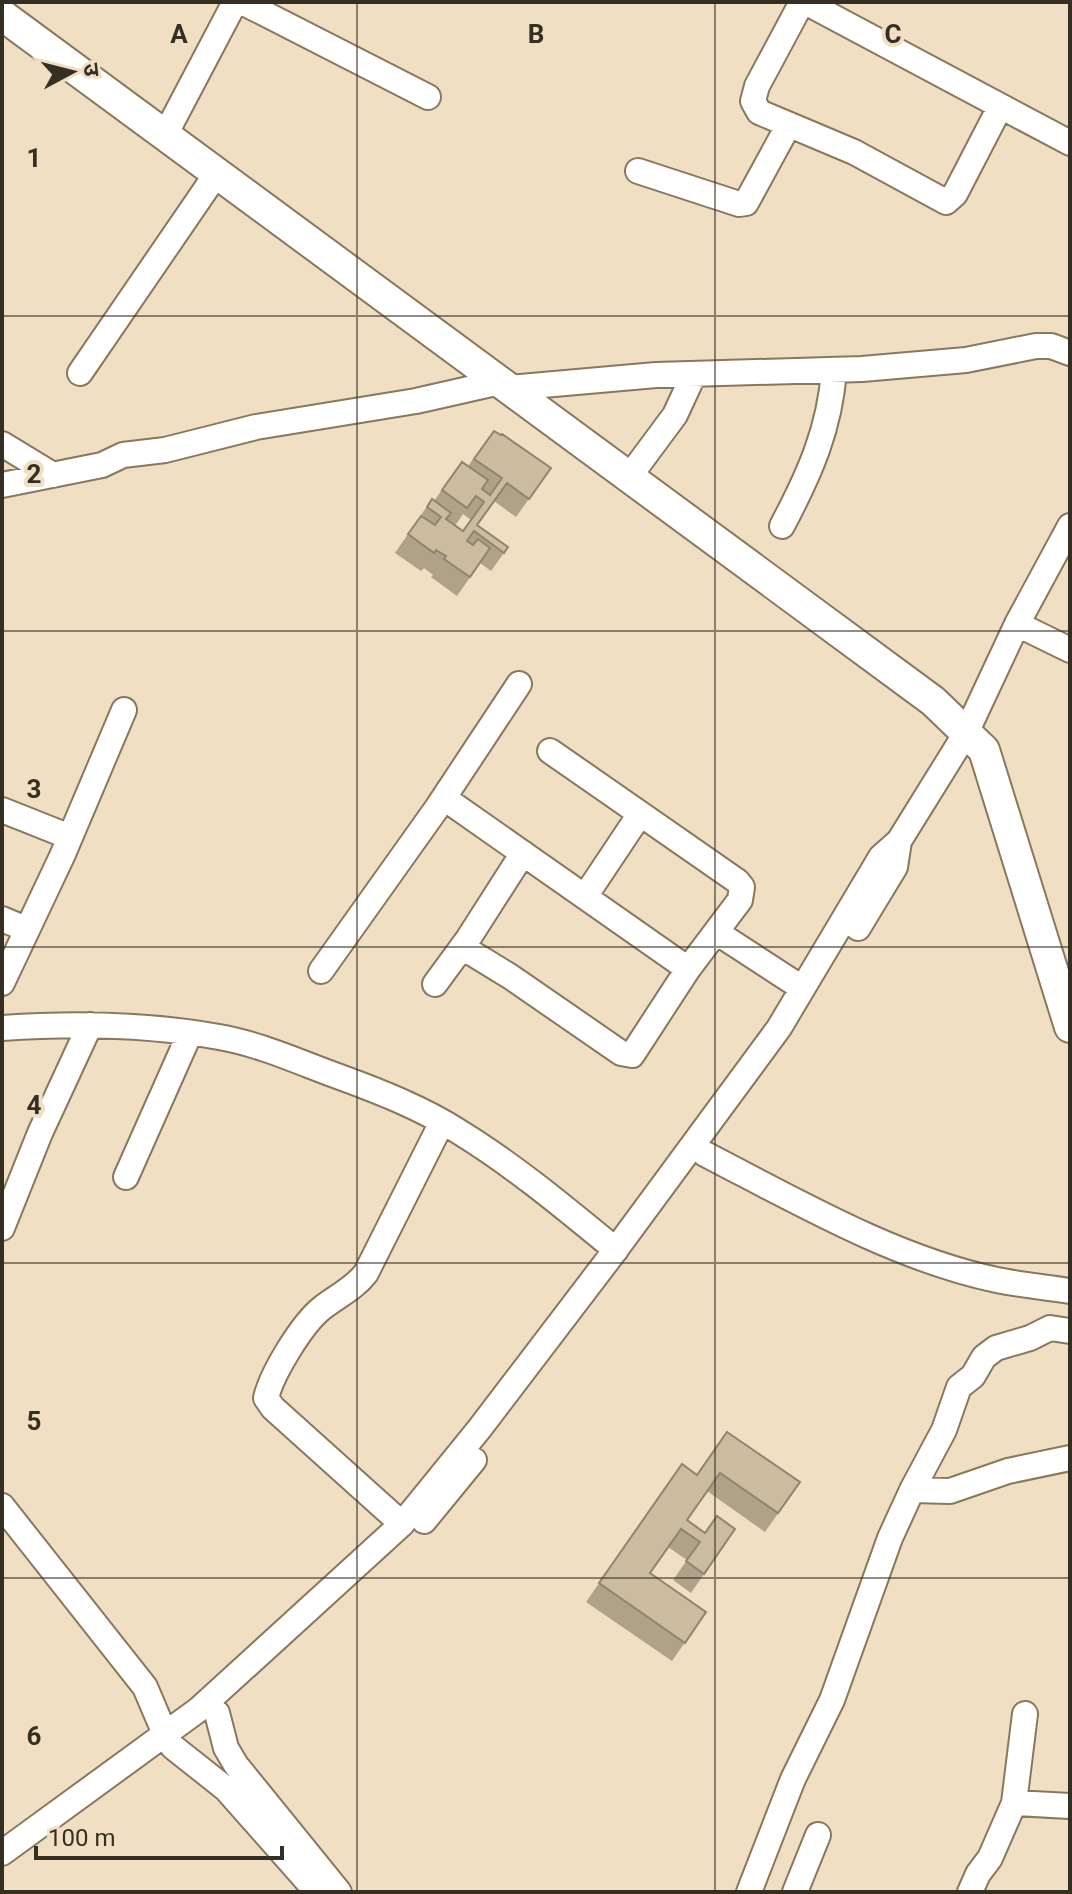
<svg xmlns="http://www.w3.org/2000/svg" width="1072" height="1894" font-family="Roboto,'Noto Sans Devanagari',sans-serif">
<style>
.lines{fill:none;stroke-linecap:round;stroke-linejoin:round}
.minor-casing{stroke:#88785e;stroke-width:28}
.major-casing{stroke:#88785e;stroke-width:34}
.minor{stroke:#fff;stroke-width:24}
.major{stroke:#fff;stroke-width:30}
.wall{fill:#afa289;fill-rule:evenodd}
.building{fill:#ccbc9f;stroke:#8f846f;stroke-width:2}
.grid{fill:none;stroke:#352e23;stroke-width:2;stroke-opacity:0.55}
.grid-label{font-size:26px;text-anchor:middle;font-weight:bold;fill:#352e23;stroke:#f0dfc2;stroke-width:8;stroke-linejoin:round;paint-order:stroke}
</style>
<rect width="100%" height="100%" fill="#f0dfc2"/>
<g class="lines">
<g class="minor-casing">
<path id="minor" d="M242,2L428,97
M802,2L757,86L753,101L759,112L854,152L946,202L955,194L1000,107
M805,2L1070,143
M165,135L235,2
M638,171L739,204L746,203L788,126
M80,373L217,173
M509,388L656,375L862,369L966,360L1036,346H1051L1070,353
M2,444L53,475
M629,477L675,415L694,374
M2,485L102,465L123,455L165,450L256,427L416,401L500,382
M782,526C809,475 830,429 834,370
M1017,624L1070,650
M444,798L688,969
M2,810L70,837
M586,895L640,814
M2,919L26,929
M858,928L895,867L899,841
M716,932L802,988
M462,947L511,977L621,1053L632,1055L688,969L740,900L742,887L737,881L550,751
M321,971L437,808L519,684
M2,983L63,854L124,710
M435,984L468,939L523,853
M2,1028C75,1023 147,1024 219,1037C260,1044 301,1063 340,1077C381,1092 424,1109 461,1133C516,1167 566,1209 616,1250
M705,1154C796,1201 896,1259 997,1280C1021,1285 1046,1287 1070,1291
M126,1177L190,1033
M2,1228L40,1133L90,1025
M912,1490L950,1491L1008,1471L1070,1458
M2,1506L145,1687L165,1734
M424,1521L474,1460
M402,1524L273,1408L266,1398C272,1373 302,1324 322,1308C337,1296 354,1289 366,1273L442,1122
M217,1713L226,1748L236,1765L339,1892
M173,1747L226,1789L317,1892
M1014,1803L1070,1806
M2,1853L198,1710L402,1524L480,1428L611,1256L779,1028L881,857L899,841L966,733L1017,624L1070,526
M749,1892L793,1779L832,1700L890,1538L912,1490L944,1430L959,1387L973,1376L984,1357L996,1348L1030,1338L1050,1328L1070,1331
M795,1892L818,1835
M970,1892L978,1874L990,1858L1014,1803L1025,1714"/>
</g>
<g class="major-casing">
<path id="major" d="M2,15L933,701L984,750L1070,1027"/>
</g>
<use href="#minor" class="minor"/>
<use href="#major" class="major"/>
</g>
<path class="wall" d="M494,431L551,468L516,517L494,501L477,525L508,547L491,571L480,563L457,596L431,577L433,575L424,568L421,571L395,553L432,499L434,501L462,462L468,466ZM463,514L471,520L463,531L455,526Z
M727,1432L800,1482L765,1532L707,1491L687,1520L705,1533L735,1529L691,1593L673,1580L687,1560L668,1547L650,1573L706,1612L672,1661L586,1602L682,1464L697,1475Z"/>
<path class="building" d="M494,431L501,435L502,434L551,468L529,499L507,483L477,525L508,547L504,553L474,531L467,541L473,545L478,539L490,548L470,577L444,559L446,556L436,550L434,553L408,534L421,516L435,525L441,517L427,507L432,499L451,513L446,519L463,531L484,502L476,496L467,508L442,490L462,462L488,480L482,489L490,495L502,478L474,459Z
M727,1432L800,1482L778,1513L720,1473L687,1520L705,1533L717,1516L735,1529L704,1574L686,1561L700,1542L681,1529L650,1573L706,1612L685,1643L599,1583L682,1464L697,1475Z"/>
<path class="grid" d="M357,2V1892M715,2V1892M2,316H1070M2,631H1070M2,947H1070M2,1263H1070M2,1578H1070"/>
<g class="grid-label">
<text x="179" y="43">A</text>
<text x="536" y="43">B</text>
<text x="893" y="43">C</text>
<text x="34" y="167">1</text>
<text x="34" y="483">2</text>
<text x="34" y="798">3</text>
<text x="34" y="1114">4</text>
<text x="34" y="1430">5</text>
<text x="34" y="1745">6</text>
</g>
<rect width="1072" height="1894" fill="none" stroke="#352e23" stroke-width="8"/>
<g transform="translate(72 72) rotate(83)" stroke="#f0dfc2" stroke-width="6" paint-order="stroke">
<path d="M0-6L14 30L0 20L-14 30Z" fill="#352e23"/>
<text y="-12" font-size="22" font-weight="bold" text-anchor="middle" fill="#352e23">उ</text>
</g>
<path d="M36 1846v12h246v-12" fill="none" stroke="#352e23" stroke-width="4"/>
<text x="48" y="1846" font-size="24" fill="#352e23" stroke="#f0dfc2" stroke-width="6" paint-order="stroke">100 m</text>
</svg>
